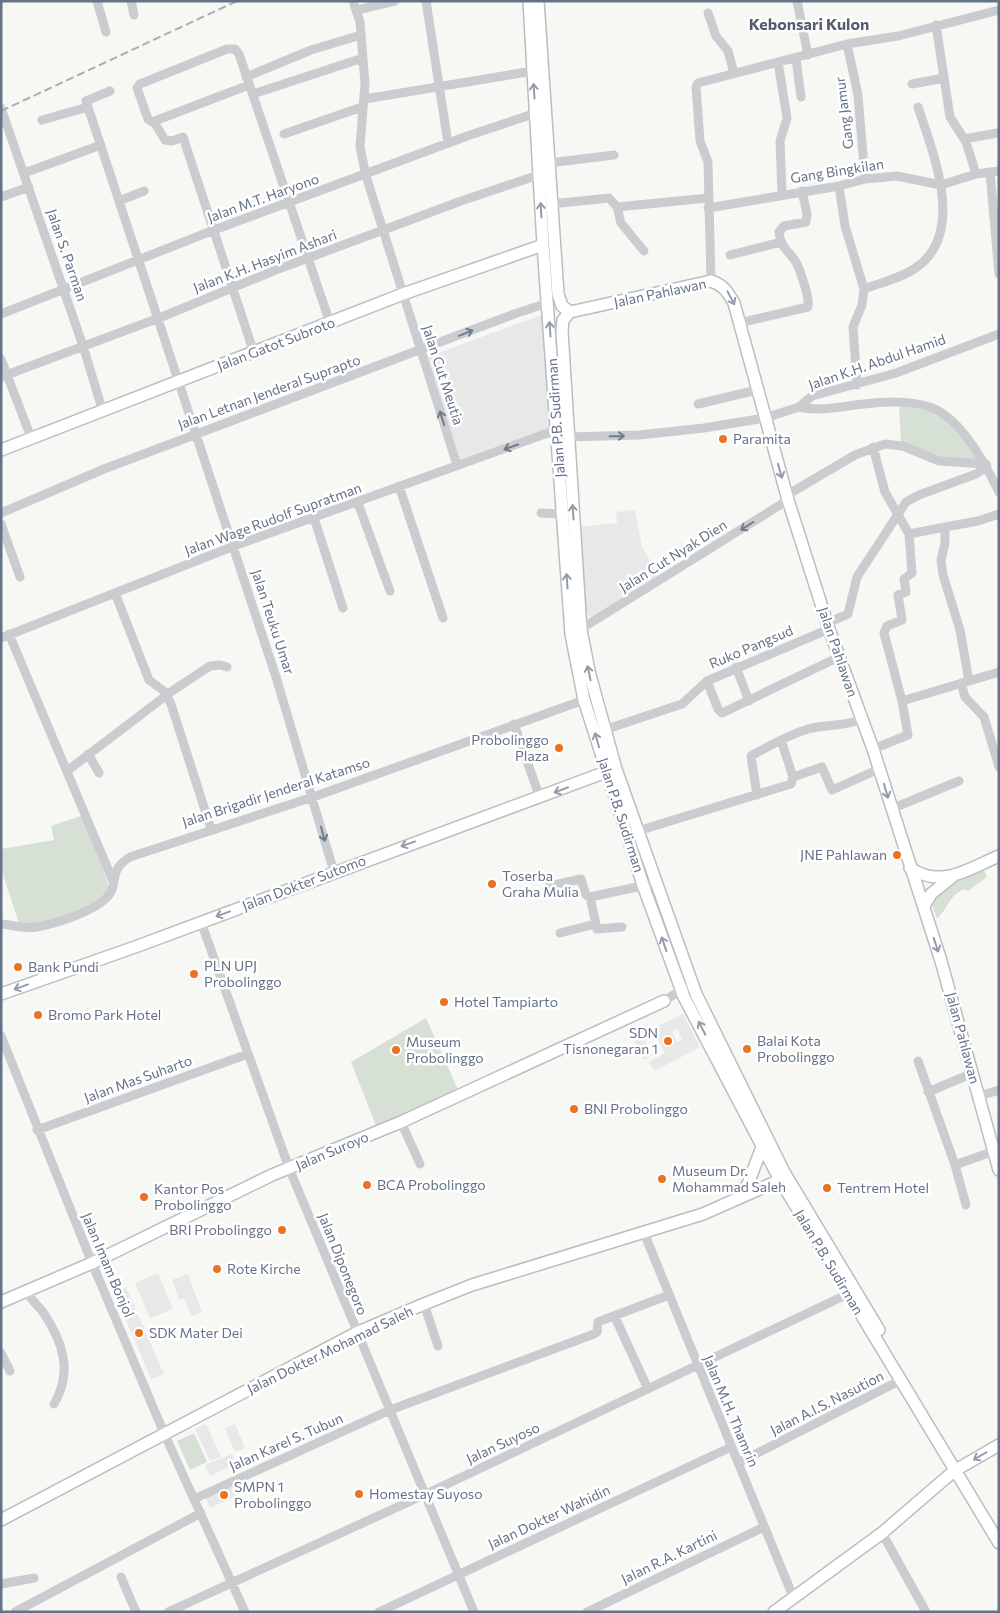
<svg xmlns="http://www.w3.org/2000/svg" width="1000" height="1613" font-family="Commissioner,sans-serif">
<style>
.built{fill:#e8e8e8}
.green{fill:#d7e0d5}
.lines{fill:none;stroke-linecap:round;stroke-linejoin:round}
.major-casing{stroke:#babdc2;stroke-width:14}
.minor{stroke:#caccd0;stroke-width:9}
.major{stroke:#fff;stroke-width:11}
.rail{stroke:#a9adb4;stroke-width:2;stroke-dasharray:8 4;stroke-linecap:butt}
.oneway{stroke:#939cab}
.oneway2{stroke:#6f7b8e}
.poi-dot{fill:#ea7222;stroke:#fff;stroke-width:2}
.labels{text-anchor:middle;stroke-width:5;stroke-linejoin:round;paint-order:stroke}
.street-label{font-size:14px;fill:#657287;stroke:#fff}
.poi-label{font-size:14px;fill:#657287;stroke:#fff;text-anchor:start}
.quarter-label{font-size:16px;font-weight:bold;fill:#545d6c;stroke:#fff}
</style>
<rect width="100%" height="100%" fill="#f7f8f4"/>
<path class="built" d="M544,314L552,427L460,459L427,357Z
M635,510L642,547L659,576L595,619L584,613L579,527L617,523L616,512Z
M683,1014L700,1047L689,1053L677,1029L672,1032L677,1042L682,1040L689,1053L654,1071L649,1062L665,1053L652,1029Z
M647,1024L654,1036L645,1041L653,1055L644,1060L630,1033Z
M158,1273L173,1309L150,1318L135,1283Z
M188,1274L202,1312L191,1316L184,1298L179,1300L172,1280Z
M126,1287L164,1374L151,1379L114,1292Z
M206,1424L221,1457L210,1461L195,1429Z
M235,1424L245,1448L235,1452L225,1428Z
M232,1454L236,1464L210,1476L205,1465Z
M239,1482L243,1493L210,1508L205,1497Z"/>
<path class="green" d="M899,405L936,412L948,420L979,460L943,458L901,442Z
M84,815L111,892L69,917L20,927L1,868V849L54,840L51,826Z
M983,867L987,877L968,891L964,889C949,896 948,908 937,919C935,914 933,908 932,903C931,887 970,873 983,867Z
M426,1018L459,1092L377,1128L351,1062Z
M194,1433L207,1462L190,1470L177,1441Z"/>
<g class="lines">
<g class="major-casing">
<path id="major" d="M529,1L543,245L571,634L584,700L643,885L684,997L780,1180L999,1543
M538,1L558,294L562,306L570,312
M570,312L563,320L562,331L581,630L590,675L616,769L696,994L784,1172L879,1330
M570,312L711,281C724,285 728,293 734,303L788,500L829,629L873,749L941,961L999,1170
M1,450L403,294L543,245
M910,868C942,889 968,869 999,856
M924,906L931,894L952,877
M1,994L135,947L606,772
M737,1199L748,1184L762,1147
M1,1302L92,1263L272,1175L401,1122L664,1001
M1,1520L356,1333L424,1304L472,1285L703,1214L780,1180
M774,1612L882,1533L954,1471L999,1445"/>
</g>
<path class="minor" d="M97,1L106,32
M131,1L134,15
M353,1L360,22L365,83L360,147L366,176L457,465
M426,1L448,143
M797,1L808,55
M357,10L395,1
M708,13L716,36L728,51L734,73
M936,25L950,117L966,142L976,174
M847,44L858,95L865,179
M796,59L801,97
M778,62L787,118L780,141L782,194
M246,77L311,50L361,35
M912,84L944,78
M249,85L152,122L148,119L137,88L140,84L227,49H235L239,54L330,323
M110,91L86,101L276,677L334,872
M253,94L363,58
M365,99L533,71
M1,108L83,346L103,412
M42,120L88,107
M154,122L165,140L172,141L183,137L254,353
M284,134L362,107
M964,139L997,133
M549,163L614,155
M990,172L999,274
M24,173L101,145
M839,186L845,226L864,289L862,305L853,327L857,385
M1,197L29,187
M119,201L144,191
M551,204L609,198L617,207
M708,208L839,186L865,179L897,176L941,185L976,174L999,171
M644,251L621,223L617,207L708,198
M730,255L781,242
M711,281L708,162L700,141L696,87L698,83L847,44L898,36L999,10
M864,289C880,283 902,278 917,267C966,232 933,153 918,107
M1,314L214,230L470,135L536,113
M739,323L808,307C810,298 800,270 796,262C788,250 781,248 779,232L784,226L806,222L807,214L802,191
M1,359L32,440
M1,377L159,318L276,270L461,201L544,173
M698,404L757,390
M799,407C821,412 842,406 864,404C885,401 917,400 937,410C964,424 986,465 999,492
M568,437L639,435L704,428L765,418L799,407L812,396L896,373L999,334
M873,447L885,492L909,534L912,573L904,579L906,592L898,595L902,620L887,626L884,633L902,701
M399,486L443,618
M787,495L855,455L885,444L903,446L939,461L986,464
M358,503L390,591
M1,513L104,469L517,313L548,303
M541,513L562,514
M314,518L343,608
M1,524L20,577
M909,534L945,527
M115,593L149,680L165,692L171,704L211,829
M827,623L848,614L857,577L906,502L919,495L976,474L987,467
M576,632L788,500
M9,634L113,881
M1,638L234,546L556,430
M736,667L749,701
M707,681L718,709L722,713L839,657
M969,681L960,630L943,575L941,560L945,543V527L978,521L999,514
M961,683L965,697L984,717L999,767
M514,724L540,798
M604,730L682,704L707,681L829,629
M873,749L908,735L902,701L999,672
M88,754L99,773
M67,771L172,691L210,666L220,665L227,667
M793,777L822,767L832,790L879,769
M757,795L751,756C769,746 788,735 808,729C827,724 844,727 862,719
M891,809L959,781
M628,834L791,784L793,777L781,740
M549,886L581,879L586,895L590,897L656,883
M590,897L597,929L622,927
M201,922L289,1168L474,1612
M1,924C13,925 24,929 36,927C56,924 96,911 109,895C118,885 108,870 130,857L313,797L584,700
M560,933L595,924
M664,1001L681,990L692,985
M1,1036L92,1263L164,1433L245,1612
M918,1061L955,1165L966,1205
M928,1092L973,1073
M979,1096L999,1090
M401,1122L420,1164
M37,1130L248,1054
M955,1165L994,1151
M644,1233L794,1599
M27,1291C31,1301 37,1304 43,1312C63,1342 73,1372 54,1404
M424,1304L438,1346
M615,1317L648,1389
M1,1353L10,1371
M738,1463L901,1380
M194,1499L390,1410L594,1334L597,1332L598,1322L669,1295
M882,1533L926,1612
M121,1577L136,1612
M1,1584L34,1578
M15,1612L201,1513
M168,1612L426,1494L848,1294
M379,1612L731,1447
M587,1612L764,1527"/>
<use href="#major" class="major"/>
<path class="rail" d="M1,111L237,1"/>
</g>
<defs><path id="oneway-shaft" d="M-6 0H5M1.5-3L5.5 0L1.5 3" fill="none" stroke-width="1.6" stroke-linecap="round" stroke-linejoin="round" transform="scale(1.25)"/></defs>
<g class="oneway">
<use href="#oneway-shaft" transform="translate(534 91) rotate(-94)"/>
<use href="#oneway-shaft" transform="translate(541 210) rotate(-93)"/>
<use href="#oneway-shaft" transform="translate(731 298) rotate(62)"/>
<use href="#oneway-shaft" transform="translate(550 329) rotate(-94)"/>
<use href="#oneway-shaft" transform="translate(780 471) rotate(74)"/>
<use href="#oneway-shaft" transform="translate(573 512) rotate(-94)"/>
<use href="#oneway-shaft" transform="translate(567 581) rotate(-94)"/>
<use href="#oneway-shaft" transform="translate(589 673) rotate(-102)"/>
<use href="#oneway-shaft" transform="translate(597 740) rotate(-106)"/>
<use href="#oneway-shaft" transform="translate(561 790) rotate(159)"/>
<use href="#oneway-shaft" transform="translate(886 791) rotate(74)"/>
<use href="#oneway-shaft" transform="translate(408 844) rotate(160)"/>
<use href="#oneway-shaft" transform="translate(223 914) rotate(160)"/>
<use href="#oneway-shaft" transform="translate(664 944) rotate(-109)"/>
<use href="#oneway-shaft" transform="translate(936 945) rotate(72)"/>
<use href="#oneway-shaft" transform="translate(21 987) rotate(160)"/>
<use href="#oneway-shaft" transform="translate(702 1028) rotate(-117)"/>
<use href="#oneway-shaft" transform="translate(980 1456) rotate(150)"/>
</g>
<g class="oneway2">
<use href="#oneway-shaft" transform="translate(466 333) rotate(-22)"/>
<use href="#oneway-shaft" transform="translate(442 418) rotate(-108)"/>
<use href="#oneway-shaft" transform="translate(617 436) rotate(-1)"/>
<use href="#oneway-shaft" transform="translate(511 447) rotate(161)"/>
<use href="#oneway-shaft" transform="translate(747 526) rotate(148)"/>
<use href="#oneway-shaft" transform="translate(323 834) rotate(74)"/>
</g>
<g class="poi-dot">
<circle cx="723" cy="439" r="5"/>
<circle cx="559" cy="748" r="5"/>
<circle cx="897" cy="855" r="5"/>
<circle cx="492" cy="884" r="5"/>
<circle cx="18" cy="967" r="5"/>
<circle cx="194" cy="974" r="5"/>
<circle cx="444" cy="1002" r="5"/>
<circle cx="38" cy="1015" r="5"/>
<circle cx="668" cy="1041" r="5"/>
<circle cx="747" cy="1049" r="5"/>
<circle cx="396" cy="1050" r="5"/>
<circle cx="574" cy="1109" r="5"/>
<circle cx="662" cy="1179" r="5"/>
<circle cx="367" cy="1185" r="5"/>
<circle cx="827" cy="1188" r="5"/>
<circle cx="144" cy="1197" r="5"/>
<circle cx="282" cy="1230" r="5"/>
<circle cx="217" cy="1269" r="5"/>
<circle cx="139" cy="1333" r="5"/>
<circle cx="359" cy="1494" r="5"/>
<circle cx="224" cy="1495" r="5"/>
</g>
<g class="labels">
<g class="street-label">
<text transform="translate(844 113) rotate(-97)" y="5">Gang Jamur</text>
<text transform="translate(837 171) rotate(-9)" y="5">Gang Bingkilan</text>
<text transform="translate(263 198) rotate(-20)" y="5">Jalan M.T. Haryono</text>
<text transform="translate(67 255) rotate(71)" y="5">Jalan S. Parman</text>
<text transform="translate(265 261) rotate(-21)" y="5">Jalan K.H. Hasyim Ashari</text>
<text transform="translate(660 293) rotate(-12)" y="5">Jalan Pahlawan</text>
<text transform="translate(276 344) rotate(-21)" y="5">Jalan Gatot Subroto</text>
<text transform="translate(877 362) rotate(-19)" y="5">Jalan K.H. Abdul Hamid</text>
<text transform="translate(443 375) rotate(72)" y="5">Jalan Cut Meutia</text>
<text transform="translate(269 392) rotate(-20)" y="5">Jalan Letnan Jenderal Suprapto</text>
<text transform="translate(556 418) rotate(-94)" y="5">Jalan P.B. Sudirman</text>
<text transform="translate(273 519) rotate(-20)" y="5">Jalan Wage Rudolf Supratman</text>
<text transform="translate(673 556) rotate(-32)" y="5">Jalan Cut Nyak Dien</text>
<text transform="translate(273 622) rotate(72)" y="5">Jalan Teuku Umar</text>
<text transform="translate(751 647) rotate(-23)" y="5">Ruko Pangsud</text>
<text transform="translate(838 652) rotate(71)" y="5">Jalan Pahlawan</text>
<text transform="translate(276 792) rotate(-18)" y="5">Jalan Brigadir Jenderal Katamso</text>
<text transform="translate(621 815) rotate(72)" y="5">Jalan P.B. Sudirman</text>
<text transform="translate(304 883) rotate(-21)" y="5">Jalan Dokter Sutomo</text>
<text transform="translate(963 1038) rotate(75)" y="5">Jalan Pahlawan</text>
<text transform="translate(138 1079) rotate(-20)" y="5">Jalan Mas Suharto</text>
<text transform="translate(332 1151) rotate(-23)" y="5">Jalan Suroyo</text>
<text transform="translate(829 1262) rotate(59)" y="5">Jalan P.B. Sudirman</text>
<text transform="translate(343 1264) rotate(68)" y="5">Jalan Diponegoro</text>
<text transform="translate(108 1265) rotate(67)" y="5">Jalan Imam Bonjol</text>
<text transform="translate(330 1350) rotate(-26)" y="5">Jalan Dokter Mohamad Saleh</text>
<text transform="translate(827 1403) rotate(-27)" y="5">Jalan A.I.S. Nasution</text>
<text transform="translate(731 1411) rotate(67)" y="5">Jalan M.H. Thamrin</text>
<text transform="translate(286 1442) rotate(-24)" y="5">Jalan Karel S. Tubun</text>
<text transform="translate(503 1443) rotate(-25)" y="5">Jalan Suyoso</text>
<text transform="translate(549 1517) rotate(-25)" y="5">Jalan Dokter Wahidin</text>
<text transform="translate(669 1557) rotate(-26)" y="5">Jalan R.A. Kartini</text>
</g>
<g class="poi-label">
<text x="733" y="444">Paramita</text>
<text x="549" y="745" text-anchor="end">Probolinggo<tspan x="549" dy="16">Plaza</tspan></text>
<text x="887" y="860" text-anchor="end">JNE Pahlawan</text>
<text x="502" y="881">Toserba<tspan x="502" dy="16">Graha Mulia</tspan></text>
<text x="204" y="971">PLN UPJ<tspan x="204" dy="16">Probolinggo</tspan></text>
<text x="28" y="972">Bank Pundi</text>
<text x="454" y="1007">Hotel Tampiarto</text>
<text x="48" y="1020">Bromo Park Hotel</text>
<text x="658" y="1038" text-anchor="end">SDN<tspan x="658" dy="16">Tisnonegaran 1</tspan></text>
<text x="757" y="1046">Balai Kota<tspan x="757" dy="16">Probolinggo</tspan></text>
<text x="406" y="1047">Museum<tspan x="406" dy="16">Probolinggo</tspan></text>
<text x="584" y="1114">BNI Probolinggo</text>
<text x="672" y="1176">Museum Dr.<tspan x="672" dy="16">Mohammad Saleh</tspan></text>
<text x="377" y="1190">BCA Probolinggo</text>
<text x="837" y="1193">Tentrem Hotel</text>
<text x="154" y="1194">Kantor Pos<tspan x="154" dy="16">Probolinggo</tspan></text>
<text x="272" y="1235" text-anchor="end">BRI Probolinggo</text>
<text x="227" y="1274">Rote Kirche</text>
<text x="149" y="1338">SDK Mater Dei</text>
<text x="234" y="1492">SMPN 1<tspan x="234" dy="16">Probolinggo</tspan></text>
<text x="369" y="1499">Homestay Suyoso</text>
</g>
<g class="quarter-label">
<text x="809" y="30">Kebonsari Kulon</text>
</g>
</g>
<rect width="1000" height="1613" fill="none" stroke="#657287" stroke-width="5"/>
</svg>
